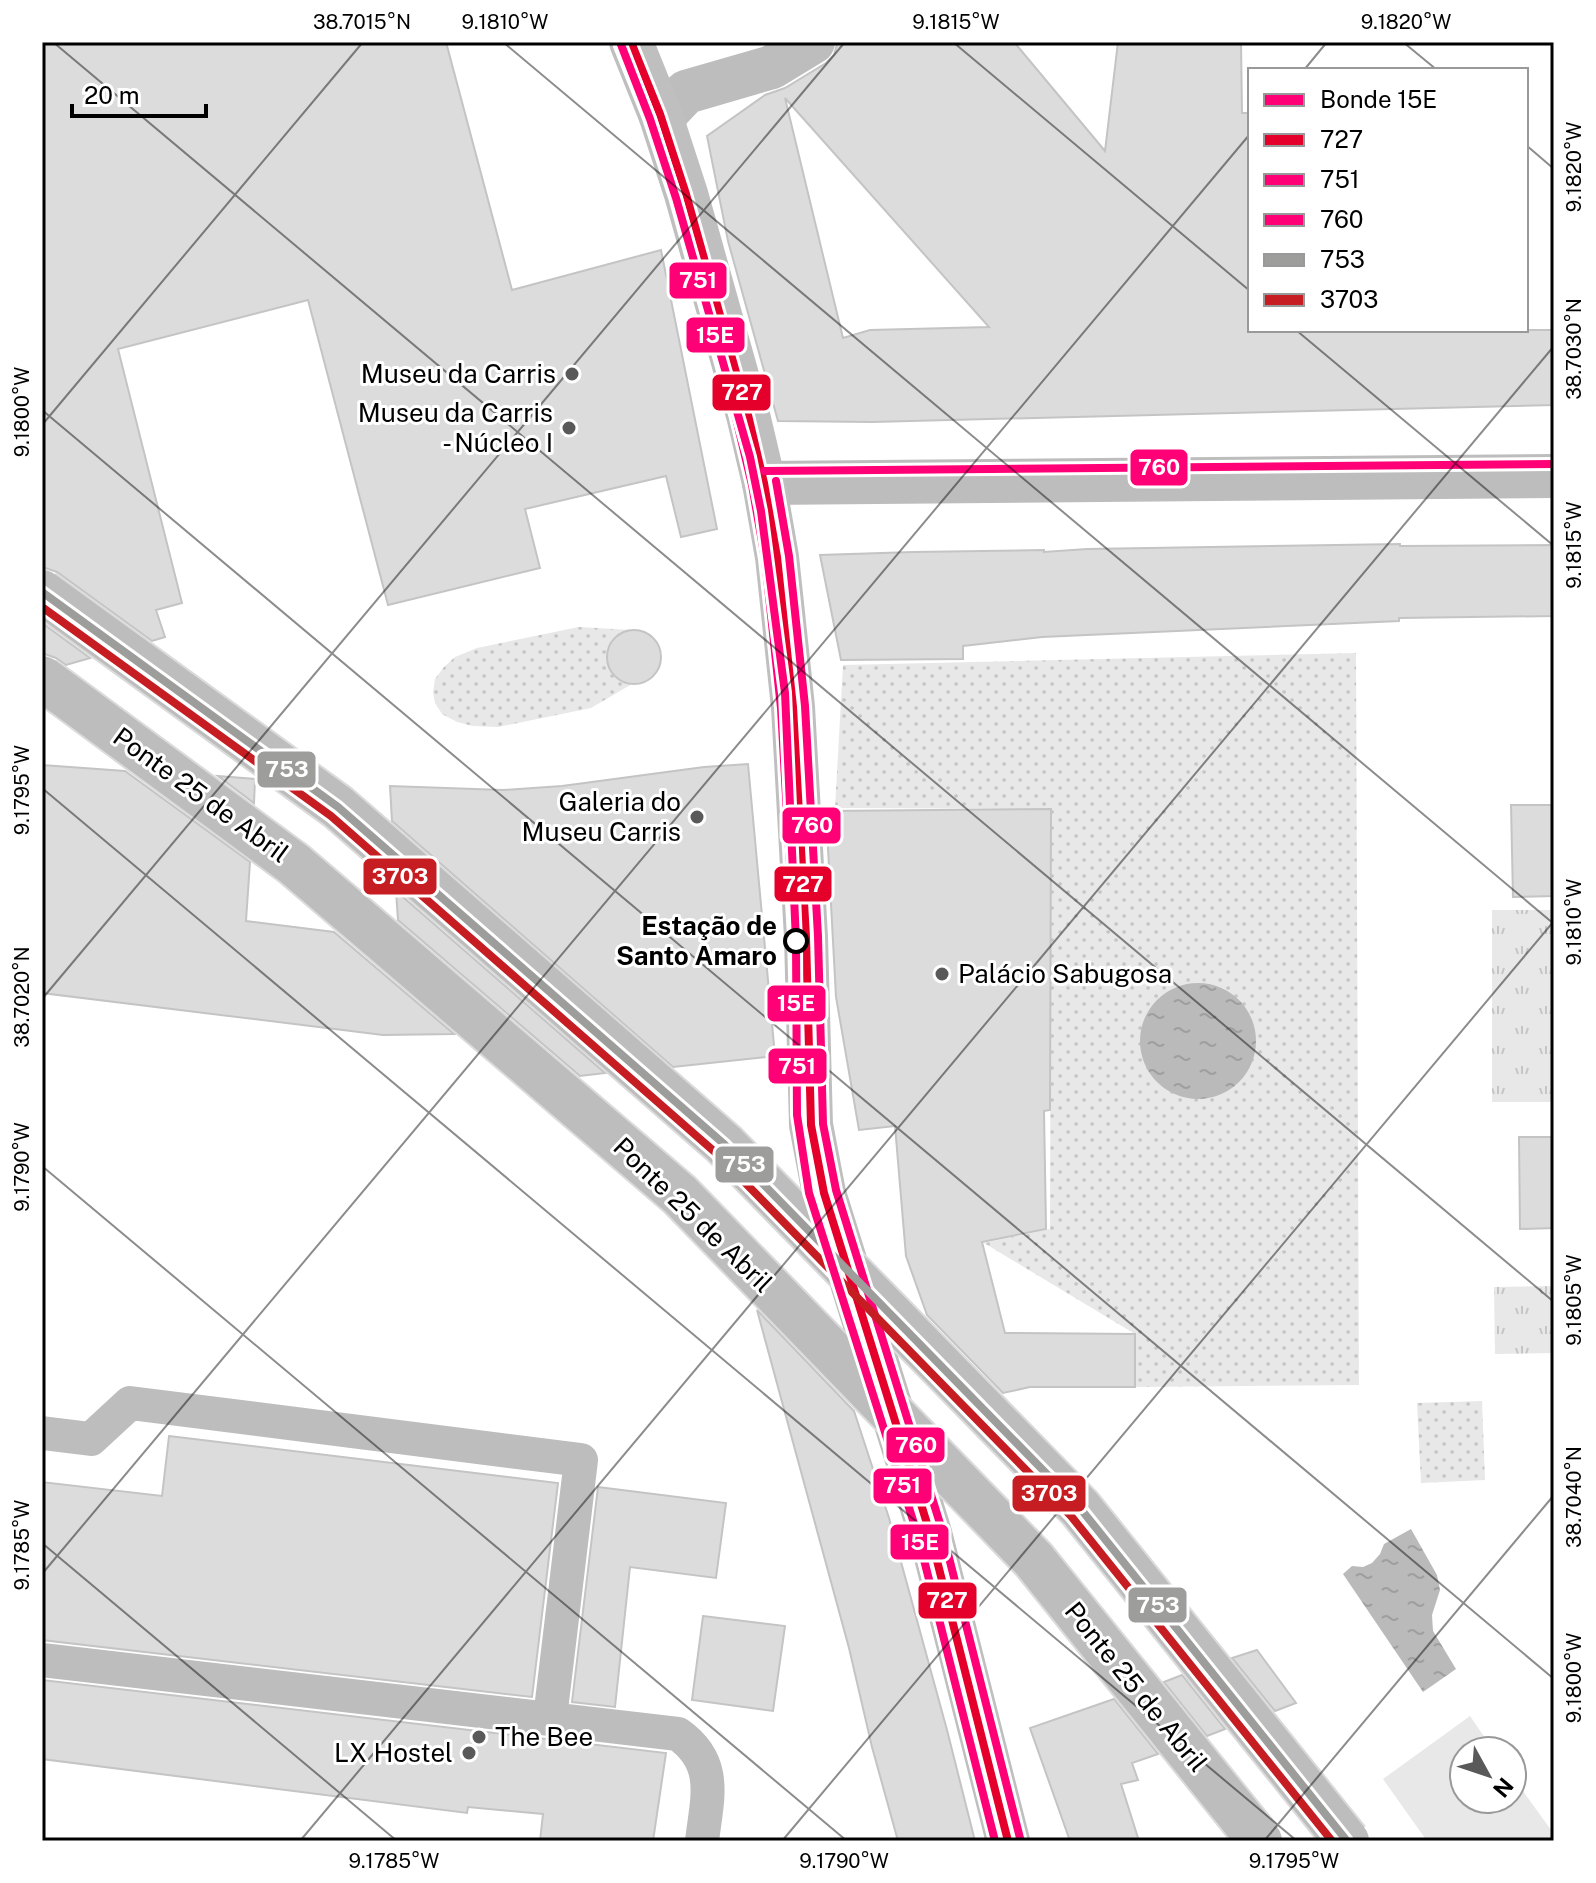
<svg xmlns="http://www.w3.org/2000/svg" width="1596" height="1883" font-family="'Public Sans',sans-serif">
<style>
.grass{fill:url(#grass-tufts)}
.park{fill:url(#park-dots)}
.pitch{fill:#e8e8e8}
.water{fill:url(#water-ripples)}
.building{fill:#dcdcdc;stroke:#c4c4c4;stroke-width:2;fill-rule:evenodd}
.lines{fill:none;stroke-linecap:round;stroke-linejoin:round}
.pedestrian{stroke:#bdbdbd;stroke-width:34}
.minor{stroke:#bdbdbd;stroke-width:44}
.tertiary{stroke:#bdbdbd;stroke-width:44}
.secondary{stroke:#bfbfbf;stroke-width:44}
.motorway-bridge-casing{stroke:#dbdbdb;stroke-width:48;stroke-linecap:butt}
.motorway-bridge{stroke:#bdbdbd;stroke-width:44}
.bus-1-casing{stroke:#fff;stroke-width:14}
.bus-2-casing{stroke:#fff;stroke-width:14}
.bus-3-casing{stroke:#fff;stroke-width:14}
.bus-4-casing{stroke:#fff;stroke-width:14}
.bus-5-casing{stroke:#fff;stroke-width:14}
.bus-1{stroke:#e4002b;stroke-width:8}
.bus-2{stroke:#f07;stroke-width:8}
.bus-3{stroke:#f07;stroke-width:8}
.bus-4{stroke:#9d9d9c;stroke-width:8}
.bus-5{stroke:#c61d23;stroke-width:8}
.tram-1-casing{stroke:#fff;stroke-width:14}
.tram-1{stroke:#f07;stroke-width:8}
.ticks{fill:none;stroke:#000;stroke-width:2;stroke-opacity:0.45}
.poi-dot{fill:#595959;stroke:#fff;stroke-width:3}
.stop-dot{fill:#fff;stroke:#000;stroke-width:4}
.labels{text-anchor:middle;stroke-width:6;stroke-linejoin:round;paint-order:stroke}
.poi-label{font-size:26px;fill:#000;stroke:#fff;text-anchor:end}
.street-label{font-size:26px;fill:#000;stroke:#fff}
.stop-label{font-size:26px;font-weight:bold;fill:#000;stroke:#fff;text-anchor:end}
.line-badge{stroke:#fff;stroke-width:3}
.badge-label{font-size:22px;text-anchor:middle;font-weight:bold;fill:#fff}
.neatline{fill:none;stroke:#000;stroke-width:3}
.ticks-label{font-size:20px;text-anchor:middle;fill:#000}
</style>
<defs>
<pattern id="grass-tufts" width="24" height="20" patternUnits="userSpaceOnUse" patternTransform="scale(2)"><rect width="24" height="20" fill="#e8e8e8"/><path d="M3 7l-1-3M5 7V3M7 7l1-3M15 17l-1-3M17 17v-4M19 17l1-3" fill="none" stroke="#c5c5c5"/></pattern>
<pattern id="park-dots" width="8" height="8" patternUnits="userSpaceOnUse" patternTransform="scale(2)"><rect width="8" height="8" fill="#e8e8e8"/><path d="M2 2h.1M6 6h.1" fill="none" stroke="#c5c5c5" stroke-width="1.8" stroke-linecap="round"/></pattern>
<pattern id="water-ripples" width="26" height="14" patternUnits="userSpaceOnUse" patternTransform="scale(2)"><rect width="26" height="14" fill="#bababa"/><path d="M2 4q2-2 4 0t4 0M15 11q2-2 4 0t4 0" fill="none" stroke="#9e9e9e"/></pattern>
</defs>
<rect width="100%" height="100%" fill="#fff"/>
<path class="grass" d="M1492,910H1554V1102H1492Z
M1554,1286V1353L1495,1354L1494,1287Z"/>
<path class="park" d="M579,627L631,630C599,640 599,678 632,684L591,708L498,727L473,726L457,722L442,714L435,703L433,692L435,679L444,667L455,657L477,648Z
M1356,653L1359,1385L1135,1387V1334L984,1243L1050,1229L1051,809L835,808L843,665Z
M1482,1401L1485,1480L1421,1483L1417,1403Z"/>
<path class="pitch" d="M1470,1716L1494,1751H1464V1799H1512V1776L1554,1834V1841H1427L1383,1779Z"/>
<path class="water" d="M1140 1041a58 58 0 1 1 116 0a58 58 0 1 1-116 0Z
M1411,1529L1437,1575L1440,1590L1432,1615L1433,1631L1456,1669L1423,1692L1343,1574L1352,1566L1363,1567L1372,1563L1380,1554L1384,1544Z"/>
<path class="building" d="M42,42H446L512,290L661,250L717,529L681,537L666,476L525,509L540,568L388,605L308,300L118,349L182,603L156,610L165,637L152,641L57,572L42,567Z
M840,42H1014L1105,151L1118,42H1241L1242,113H1250V330H1554V405L872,422L778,421L728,241L707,136L765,95L785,88L826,63L834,55L837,44ZM785,98L989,327L870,330L843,338Z
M1400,544V546L1554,545V616L1399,618V621L1042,637L963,646V659L841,660L820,555L913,552L1044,550V552L1087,549Z
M42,623L90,658L66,665L56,658L42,653Z
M607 657a27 27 0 1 1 54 0a27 27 0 1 1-54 0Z
M748,764L775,1056L673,1067L392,821L390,786L503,790L562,786L704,767Z
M42,765L125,771L250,862L246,921L334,932L454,1034L383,1035L42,993Z
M218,776L255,779L254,803Z
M1511,805H1554V896L1513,897Z
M1051,809L1050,1110L1044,1111L1046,1229L982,1242L1005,1333L1135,1334V1387H1030L1003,1393L927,1315L906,1256L895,1126L859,1130L836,997L826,811Z
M396,891L605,1073L580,1076L398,920Z
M1519,1137H1554V1228L1520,1229Z
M757,1310L854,1411L889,1518L947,1730L975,1841H898L872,1747L849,1648Z
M169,1436L558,1483L532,1697L42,1640V1482L162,1496Z
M598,1487L726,1503L716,1578L630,1567L615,1707L572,1702Z
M703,1616L785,1626L773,1711L692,1700Z
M1257,1650L1296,1703L1275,1711L1232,1658Z
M1182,1675L1225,1729L1207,1736L1164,1682Z
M42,1680L666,1753L653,1841H540L543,1814L468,1807L467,1813L42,1759Z
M1114,1699L1158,1754L1132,1763L1138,1780L1121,1784L1139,1841H1070L1030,1728Z"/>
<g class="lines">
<path class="pedestrian" d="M42,1433L91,1439L130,1403L581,1460L550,1718
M42,1660L678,1734C719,1763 707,1798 702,1841"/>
<path class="minor" d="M660,114L668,111L686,92L772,67L813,42"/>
<path class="tertiary" d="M764,483L1554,476"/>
<path class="secondary" d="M631,42L660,114L686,194L748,415L764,483L777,557L793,707L806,937L811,1125L824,1193L930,1533L1008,1841"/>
<g class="motorway-bridge-casing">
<path id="motorway-bridge" d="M42,592L338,807L724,1144L1080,1508L1347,1841
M42,678L294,864L680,1195L1034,1560L1260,1841"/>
</g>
<use href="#motorway-bridge" class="motorway-bridge"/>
<g class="bus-1-casing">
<path id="bus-1" d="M631,42L660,114L686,194L748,415L764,483L777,557L793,707L806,937L811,1125L824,1193L930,1533L1008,1841"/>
</g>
<g class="bus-2-casing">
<path id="bus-2" d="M620,46L649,118L675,197L736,418L752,485L765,559L781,708L794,937L799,1126L812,1195L918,1536L996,1841"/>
</g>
<g class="bus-3-casing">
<path id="bus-3" d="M764,471L1554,464
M776,481L789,556L805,706L818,936L823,1124L836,1190L942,1530L1020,1838"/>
</g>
<g class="bus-4-casing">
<path id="bus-4" d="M42,592L338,807L724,1144L1080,1508L1347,1841"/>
</g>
<g class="bus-5-casing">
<path id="bus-5" d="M42,607L331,816L716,1153L1071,1516L1332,1841"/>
</g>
<use href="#bus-1" class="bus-1"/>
<use href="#bus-2" class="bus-2"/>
<use href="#bus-3" class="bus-3"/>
<use href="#bus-4" class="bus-4"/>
<use href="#bus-5" class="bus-5"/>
<g class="tram-1-casing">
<path id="tram-1" d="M620,42L650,119L676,198L750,457L761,511L785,693L796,941L797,1115L809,1193L918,1536L995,1841"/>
</g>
<use href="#tram-1" class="tram-1"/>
</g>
<path class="ticks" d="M53,42L1554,1302M503,42L1554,924M953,42L1250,291M1403,42L1437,70M1304,70L1327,42M1526,145L1554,169M1296,330L1554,546M42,410L1554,1679M42,425L363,42M42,788L1297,1841M42,999L845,42M42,1166L847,1841M42,1543L397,1841M42,1574L1250,134M300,1841L1554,346M782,1841L1554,921M1264,1841L1554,1495"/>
<g class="poi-dot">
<circle cx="572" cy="374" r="8"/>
<circle cx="569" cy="428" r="8"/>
<circle cx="697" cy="817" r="8"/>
<circle cx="942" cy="974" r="8"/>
<circle cx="479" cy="1737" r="8"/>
<circle cx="469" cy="1753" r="8"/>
</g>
<circle class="stop-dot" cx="796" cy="941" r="11"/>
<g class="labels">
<g class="poi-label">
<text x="556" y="383">Museu da Carris</text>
<text x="553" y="422">Museu da Carris<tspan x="553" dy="30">- Núcleo I</tspan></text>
<text x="681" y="811">Galeria do<tspan x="681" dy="30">Museu Carris</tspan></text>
<text x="958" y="983" text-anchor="start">Palácio Sabugosa</text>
<text x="495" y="1746" text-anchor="start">The Bee</text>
<text x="453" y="1762">LX Hostel</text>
</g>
<g class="street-label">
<text transform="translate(201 795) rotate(36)" y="9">Ponte 25 de Abril</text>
<text transform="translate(693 1215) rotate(44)" y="9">Ponte 25 de Abril</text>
<text transform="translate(1136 1687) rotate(51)" y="9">Ponte 25 de Abril</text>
</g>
<g class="stop-label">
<text x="777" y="935">Estação de<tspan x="777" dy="30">Santo Amaro</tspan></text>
</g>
</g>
<g class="line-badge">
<rect x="668" y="261" width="60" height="39" rx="8" fill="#f07"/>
<rect x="685" y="316" width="61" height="38" rx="8" fill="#f07"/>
<rect x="711" y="373" width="61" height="39" rx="8" fill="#e4002b"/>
<rect x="1129" y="448" width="60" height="39" rx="8" fill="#f07"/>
<rect x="256" y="750" width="61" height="39" rx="8" fill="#9d9d9c"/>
<rect x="781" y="806" width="61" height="39" rx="8" fill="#f07"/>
<rect x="362" y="857" width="76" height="39" rx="8" fill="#c61d23"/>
<rect x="773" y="865" width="60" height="38" rx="8" fill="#e4002b"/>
<rect x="766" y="984" width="61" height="39" rx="8" fill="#f07"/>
<rect x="767" y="1047" width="61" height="38" rx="8" fill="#f07"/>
<rect x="714" y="1145" width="61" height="39" rx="8" fill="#9d9d9c"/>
<rect x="885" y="1426" width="61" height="38" rx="8" fill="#f07"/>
<rect x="872" y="1467" width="61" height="38" rx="8" fill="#f07"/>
<rect x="1011" y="1474" width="76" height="39" rx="8" fill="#c61d23"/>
<rect x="889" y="1523" width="61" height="38" rx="8" fill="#f07"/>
<rect x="917" y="1581" width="61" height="39" rx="8" fill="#e4002b"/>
<rect x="1127" y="1586" width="61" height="38" rx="8" fill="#9d9d9c"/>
</g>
<g class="badge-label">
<text x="698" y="288">751</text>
<text x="715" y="343">15E</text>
<text x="742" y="400">727</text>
<text x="1159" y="475">760</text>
<text x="287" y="777">753</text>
<text x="812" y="833">760</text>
<text x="400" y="884">3703</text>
<text x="803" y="892">727</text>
<text x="796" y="1011">15E</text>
<text x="797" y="1074">751</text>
<text x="744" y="1172">753</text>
<text x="916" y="1453">760</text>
<text x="902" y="1493">751</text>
<text x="1049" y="1501">3703</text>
<text x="920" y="1550">15E</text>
<text x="947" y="1608">727</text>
<text x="1158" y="1613">753</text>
</g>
<rect width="1596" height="1883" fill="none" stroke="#ffffff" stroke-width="88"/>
<rect x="1248" y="68" width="280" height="264" fill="#ffffff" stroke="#999999" stroke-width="2"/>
<rect x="1264" y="94" width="40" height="12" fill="#ff0077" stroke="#999999" stroke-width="2"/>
<text x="1320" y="108" font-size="24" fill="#000000">Bonde 15E</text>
<rect x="1264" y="134" width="40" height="12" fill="#e4002b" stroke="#999999" stroke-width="2"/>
<text x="1320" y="148" font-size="24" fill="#000000">727</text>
<rect x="1264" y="174" width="40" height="12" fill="#ff0077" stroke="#999999" stroke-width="2"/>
<text x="1320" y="188" font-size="24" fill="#000000">751</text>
<rect x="1264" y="214" width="40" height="12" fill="#ff0077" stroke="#999999" stroke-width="2"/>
<text x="1320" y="228" font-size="24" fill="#000000">760</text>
<rect x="1264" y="254" width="40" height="12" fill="#9d9d9c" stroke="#999999" stroke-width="2"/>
<text x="1320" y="268" font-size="24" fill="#000000">753</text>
<rect x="1264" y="294" width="40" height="12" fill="#c61d23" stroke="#999999" stroke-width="2"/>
<text x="1320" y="308" font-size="24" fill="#000000">3703</text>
<g transform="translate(1488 1775) rotate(130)"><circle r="38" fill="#ffffff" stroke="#999999" stroke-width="2"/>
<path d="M0-6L14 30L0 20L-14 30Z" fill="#595959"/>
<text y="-12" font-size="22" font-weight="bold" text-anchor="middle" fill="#000000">N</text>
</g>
<path d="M72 104v12h134v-12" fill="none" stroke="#000000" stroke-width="4"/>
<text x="84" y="104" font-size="24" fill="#000000" stroke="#ffffff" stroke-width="6" paint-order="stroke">20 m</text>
<rect x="44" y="44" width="1508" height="1795" class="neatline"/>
<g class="ticks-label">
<text x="362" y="29">38.7015°N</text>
<text x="505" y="29">9.1810°W</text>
<text x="956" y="29">9.1815°W</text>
<text x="1406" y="29">9.1820°W</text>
<text transform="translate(1574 167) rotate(-90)" y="7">9.1820°W</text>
<text transform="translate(1574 349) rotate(-90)" y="7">38.7030°N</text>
<text transform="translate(22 412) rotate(-90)" y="7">9.1800°W</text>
<text transform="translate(1574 545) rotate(-90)" y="7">9.1815°W</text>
<text transform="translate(22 790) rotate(-90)" y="7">9.1795°W</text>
<text transform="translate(1574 922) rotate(-90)" y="7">9.1810°W</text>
<text transform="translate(22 997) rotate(-90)" y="7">38.7020°N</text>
<text transform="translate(22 1167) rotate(-90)" y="7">9.1790°W</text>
<text transform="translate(1574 1300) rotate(-90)" y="7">9.1805°W</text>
<text transform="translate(1574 1497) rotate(-90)" y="7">38.7040°N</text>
<text transform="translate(22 1545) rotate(-90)" y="7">9.1785°W</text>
<text transform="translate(1574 1678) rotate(-90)" y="7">9.1800°W</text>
<text x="394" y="1868">9.1785°W</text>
<text x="844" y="1868">9.1790°W</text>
<text x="1294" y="1868">9.1795°W</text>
</g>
</svg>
